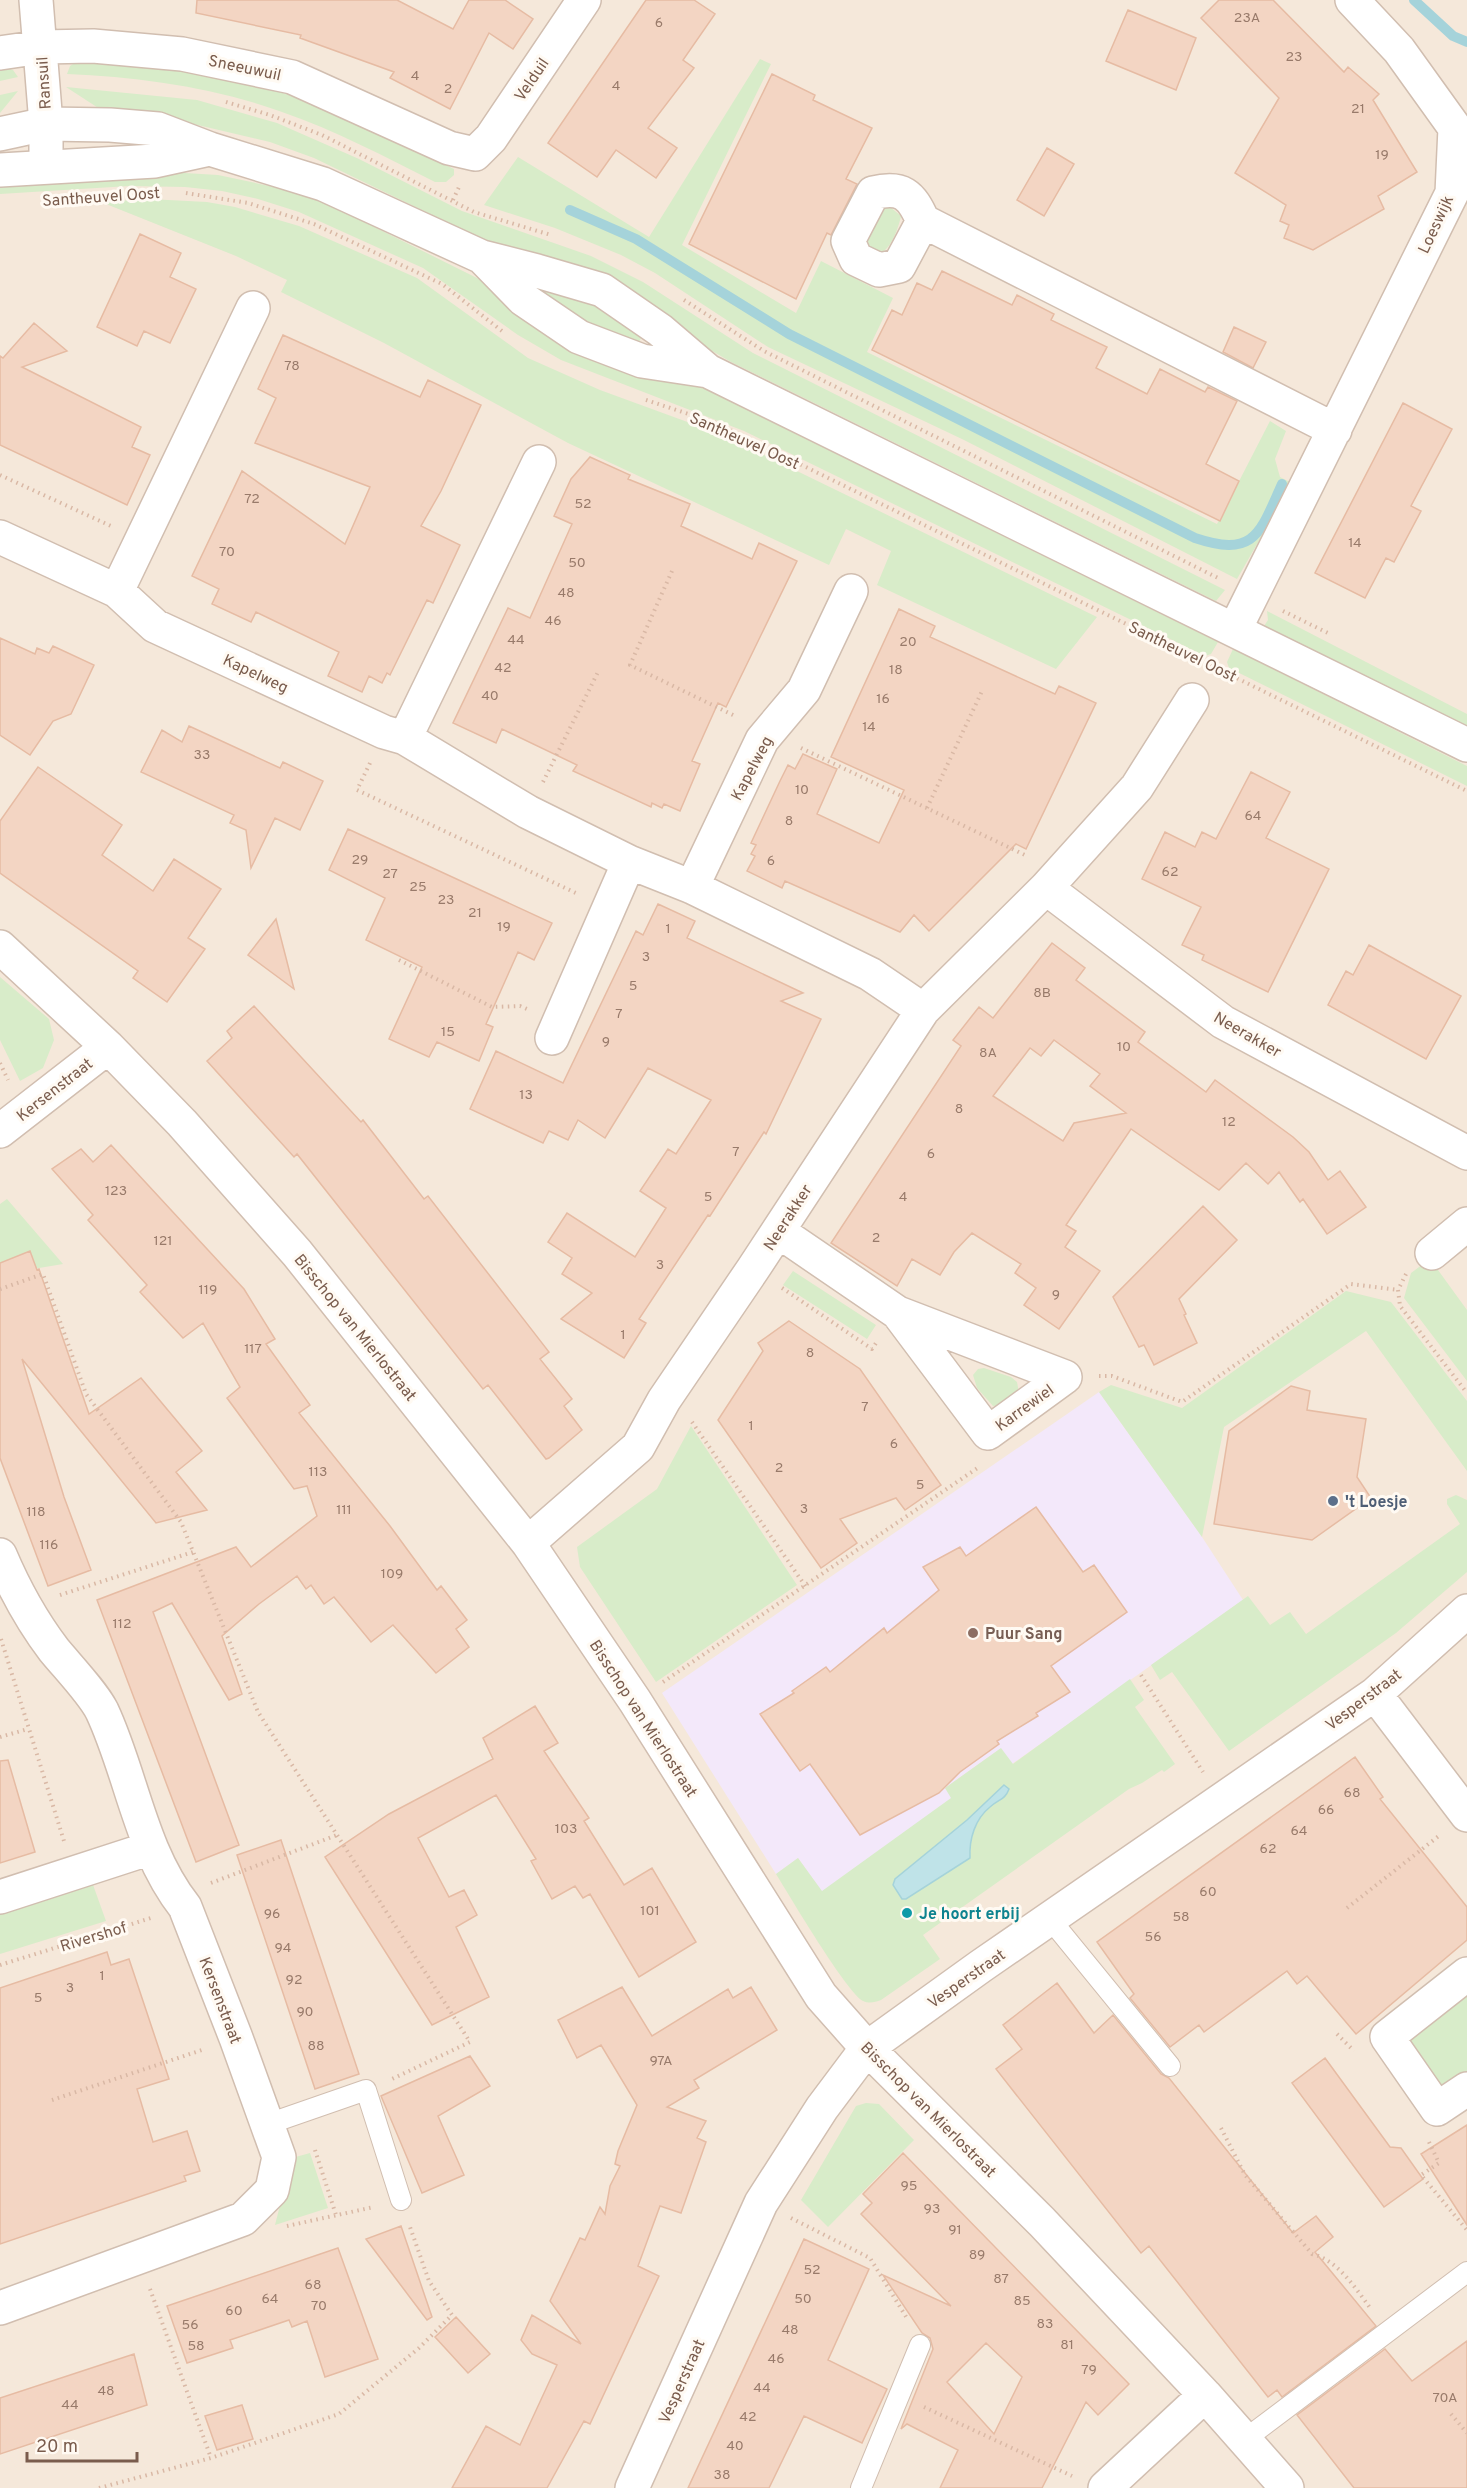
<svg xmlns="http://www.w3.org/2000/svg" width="1467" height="2488" font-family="Overpass,sans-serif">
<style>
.residential{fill:#f5e8da}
.education{fill:#f3e8fa}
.green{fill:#d8ecc9}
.water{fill:#bfe3e8;stroke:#a5d3da;stroke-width:1.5}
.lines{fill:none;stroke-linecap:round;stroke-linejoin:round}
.stream{stroke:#a5d3da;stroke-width:10}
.building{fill:#f3d5c3;stroke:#e6bba3;stroke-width:1.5;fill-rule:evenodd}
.service-casing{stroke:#d1beb0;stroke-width:22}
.minor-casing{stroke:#d1beb0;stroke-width:36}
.tertiary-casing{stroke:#d1beb0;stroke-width:36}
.path{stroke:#d9b8a5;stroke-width:4;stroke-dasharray:1.5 4.5;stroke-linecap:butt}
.service{stroke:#fff;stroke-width:20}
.minor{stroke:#fff;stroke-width:33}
.tertiary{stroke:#fff;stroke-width:33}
.service-dot{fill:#5c6f8a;stroke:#fffaf3;stroke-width:2}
.education-dot{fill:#8d6e63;stroke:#fffaf3;stroke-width:2}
.culture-dot{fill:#0f9aa8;stroke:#fffaf3;stroke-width:2}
.labels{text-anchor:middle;stroke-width:6;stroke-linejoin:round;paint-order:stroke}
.number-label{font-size:14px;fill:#987a6a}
.street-label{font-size:16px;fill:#7a5c4d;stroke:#fffaf3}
.service-label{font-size:16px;font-weight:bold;fill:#4e5e75;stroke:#fffaf3;text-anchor:start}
.education-label{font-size:16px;font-weight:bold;fill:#785e54;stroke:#fffaf3;text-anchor:start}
.culture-label{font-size:16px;font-weight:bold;fill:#0d838f;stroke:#fffaf3;text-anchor:start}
</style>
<rect width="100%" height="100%" fill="#fdf6ec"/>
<path class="residential" d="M0,0H1467V2488H0Z"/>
<path class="education" d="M1099,1392L1202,1537L1243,1600L1012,1764L1000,1749L945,1788L952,1798L822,1892L798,1858L776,1874L662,1693Z"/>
<path class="green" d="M760,59L771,64L682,245L796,313L821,261L893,298L867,352L1217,524L1270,421L1286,431L1275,459L1280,477L1292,483L1237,579L964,440L768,347L655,273L621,255L555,228L484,205L518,157L649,237Z
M76,62C165,64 252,78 335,111C375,127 414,150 454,169V175L446,182H435C385,157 335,130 282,112C213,87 139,77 67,74L70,66Z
M7,68L13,70L18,77L0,81V69Z
M66,87L197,100L277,123L359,159L462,211L591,256L643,282L753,353L1225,590L1216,601L731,362L702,345L314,158L270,142L168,118L106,113Z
M18,91L0,113V95Z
M168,172L218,175L293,191L326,203L477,278L510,301L709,391L1218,642L1211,654L1205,656L744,431L561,360L518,335L423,268L299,212L258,199L222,191L185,187L129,186L0,194V184Z
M149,199L207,202L235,207L299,226L417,278L528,358L600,390L723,435L1097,617L1056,669L877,585L891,551L846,529L829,565L568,443L384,343L281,292L287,280L236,256L101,202Z
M889,206L901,216C899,226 889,258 875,252C871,251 866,246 863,243L877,209Z
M550,280L646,328L636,348L540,301Z
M1267,611L1467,714V727L1264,626L1268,620Z
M1233,649L1467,766V786L1229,668L1227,662Z
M0,977L49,1019L54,1040L43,1068L20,1081L0,1040Z
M7,1199L63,1264L27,1270L0,1279V1204Z
M1430,1259L1467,1310V1381L1404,1298L1411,1273Z
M793,1271L876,1325L867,1339L783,1285Z
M1346,1291L1391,1302L1467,1401V1471L1366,1331L1224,1427L1202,1537L1099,1392L1111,1385L1182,1408Z
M984,1368L1011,1377L1017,1382L1019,1393L1001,1405L993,1406L977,1388L973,1375L978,1369Z
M691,1426L797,1585L656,1682L580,1567L577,1547L657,1489Z
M1456,1495L1467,1500V1572L1396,1633L1229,1751L1172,1672L1160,1680L1151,1665L1248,1596L1270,1625L1290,1612L1306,1634L1460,1524L1447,1504V1499Z
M1130,1679L1144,1700L1135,1707L1175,1764L1164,1772L1162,1770L1142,1783L1129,1789L923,1935L940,1959L881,2000C875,2002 870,2004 863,2001C847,1993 789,1895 776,1874L798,1858L822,1891L951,1798L945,1788L1001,1748L1013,1764Z
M92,1882L106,1921L0,1954V1911Z
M1467,1988V2076L1439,2094L1402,2037Z
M866,2103L879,2104L914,2140L828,2227L801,2200L856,2106Z
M310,2153L328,2208L275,2225L292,2158Z"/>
<path class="water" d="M1004,1785L1009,1789C1005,1800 999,1799 990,1807C975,1819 969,1839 970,1858L906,1899H902L893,1885L895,1879L967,1820Z"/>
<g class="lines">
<path class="stream" d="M1414,0L1453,36L1467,42
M570,210L636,239L789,334L1195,538C1255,558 1260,533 1282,484"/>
</g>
<path class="building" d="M197,0H397L453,29L469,0H505L533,19L513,49L489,33L450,109L390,78L394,72L300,38L301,35L196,13Z
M646,0H694L715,14L683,60L694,68L648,128L677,148L656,178L616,150L597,177L548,143Z
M1219,0H1273L1344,72L1348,67L1379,94L1373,100L1417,172L1378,196L1384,209L1313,250L1284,238L1289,225L1280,221L1286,205L1235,173L1279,98L1201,18Z
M1128,10L1196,38L1176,90L1106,61Z
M772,74L815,95L813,100L872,128L846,179L857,184L831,235L827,233L796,299L689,244Z
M1047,148L1074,164L1044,216L1017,200Z
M140,234L181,253L170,277L196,289L170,343L144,331L137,346L97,327Z
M942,271L1012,305L1017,295L1054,314L1051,320L1107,347L1096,368L1147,394L1160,369L1205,392L1208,387L1237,401L1206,464L1239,481L1220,521L872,350L892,310L902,315L917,283L932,290Z
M34,323L67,351L22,367L141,427L132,447L150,455L127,505L0,445V356L3,358Z
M1234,327L1266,342L1253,368L1223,352Z
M283,335L420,397L428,380L481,405L441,491L421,526L460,545L433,603L427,600L390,675L387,673L382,683L369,676L362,692L328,676L339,652L256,612L251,622L212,604L219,589L192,576L242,471L345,544L370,487L255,443L276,398L258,389Z
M1403,403L1452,429L1411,506L1421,511L1394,562L1386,558L1365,598L1315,573Z
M590,457L630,475L628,479L690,504L681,526L752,559L759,543L797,561L726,707L718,703L692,761L700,764L680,811L664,804L662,808L652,803L651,807L573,771L577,765L502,729L496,743L453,723L508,608L530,618L572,524L554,516L571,479Z
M899,609L935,626L930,637L1055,694L1059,686L1096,703L1026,849L1016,844L929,931L914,915L900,932L785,881L782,888L747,871L755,856L751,854L756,845L751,843L780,781L788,765L795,769L803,754L837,769L817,814L879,843L904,790L831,757Z
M0,638L35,654L37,648L49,653L53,646L94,665L71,714L53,721L30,755L0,735Z
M189,726L280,768L283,762L323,781L300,830L275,818L251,868L246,830L230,823L234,815L141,772L162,730L182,742Z
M38,767L122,825L102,855L153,891L174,859L221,889L188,938L205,949L167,1002L133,978L138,971L0,873V821Z
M1251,772L1290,792L1266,838L1329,869L1268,992L1202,960L1204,955L1182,945L1201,907L1142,879L1165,832L1195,847L1202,832L1216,839Z
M348,829L552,923L534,960L518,952L486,1024L493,1027L479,1061L437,1042L429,1057L389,1039L422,967L366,940L385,898L329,870Z
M658,904L695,921L687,938L803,993L781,1001L821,1019L766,1134L764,1132L710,1216L708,1215L639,1319L646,1323L624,1358L561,1319L592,1293L562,1274L572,1258L548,1242L567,1213L635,1257L666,1208L640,1191L668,1149L676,1154L711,1100L648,1068L605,1138L578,1120L568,1140L549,1131L543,1143L470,1109L496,1051L563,1083L636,931L643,935Z
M276,919L294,989L248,955Z
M1052,943L1085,968L1076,980L1145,1032L1138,1042L1206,1092L1215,1080L1293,1137L1309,1152L1328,1180L1340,1171L1366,1207L1327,1234L1303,1199L1300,1202L1279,1172L1268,1184L1246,1163L1219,1190L1131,1129L1066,1225L1076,1231L1065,1247L1100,1271L1059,1329L1024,1305L1036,1288L1015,1273L1021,1264L972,1233L954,1252L940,1275L912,1259L897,1286L831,1243L961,1046L953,1040L979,1007L993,1018ZM1054,1040L1100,1074L1090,1086L1126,1113L1074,1123L1063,1141L993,1096L1030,1048L1041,1056Z
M1369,945L1461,996L1426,1059L1328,1005L1346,971L1353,975Z
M254,1006L361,1122L363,1120L424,1199L428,1196L549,1352L540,1359L572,1399L564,1406L582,1430L549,1458L546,1459L488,1385L483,1389L297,1154L294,1157L207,1061L232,1038L227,1031Z
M111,1145L244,1289L275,1339L266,1344L310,1405L299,1413L390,1526L437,1590L441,1586L467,1620L456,1629L469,1647L436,1673L393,1625L371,1642L334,1597L324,1604L311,1585L306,1589L297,1576L259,1604L222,1636L242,1694L229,1700L172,1603L153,1612L239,1845L196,1862L97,1600L236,1547L251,1567L317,1516L307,1486L294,1489L227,1398L240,1387L203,1323L183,1338L140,1292L147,1285L88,1220L93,1215L52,1169L81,1149L93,1162Z
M1203,1206L1237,1240L1179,1299L1186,1314L1184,1315L1197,1343L1154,1365L1144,1345L1139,1347L1113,1297Z
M30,1251L37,1270L39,1269L89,1414L141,1378L202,1451L176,1472L207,1510L156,1523L22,1359L64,1497L91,1570L48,1586L0,1458V1263Z
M789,1321L860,1369L941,1485L905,1510L896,1498L840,1519L857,1543L821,1568L718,1420L763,1351L758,1343Z
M1291,1386L1310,1391L1307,1410L1366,1419L1357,1477L1371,1498L1312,1540L1214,1524L1229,1431Z
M1036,1507L1083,1572L1094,1565L1127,1612L1051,1666L1070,1692L1036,1713L1038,1716L997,1741L999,1744L960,1772L939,1793L860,1835L810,1764L800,1771L760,1714L794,1693L792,1691L826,1667L830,1672L884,1628L887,1633L939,1590L923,1567L960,1547L966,1556Z
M535,1706L558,1743L544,1751L589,1818L584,1821L624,1885L652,1868L696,1942L639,1977L590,1894L583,1898L575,1886L552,1899L531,1861L536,1859L496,1795L418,1838L449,1897L464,1890L477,1915L456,1927L489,1997L432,2025L325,1857L389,1814L493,1759L483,1738Z
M1355,1757L1383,1797L1380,1799L1467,1907V1940L1356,2034L1307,1976L1297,1984L1287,1971L1204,2032L1199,2025L1170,2047L1130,1998L1134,1994L1097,1942Z
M8,1760L35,1852L0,1863V1761Z
M281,1840L359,2074L315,2089L237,1855Z
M107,1952L111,1965L129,1959L169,2079L137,2089L153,2142L187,2131L200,2171L184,2176L186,2181L0,2244V1988Z
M1057,1983L1094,2033L1113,2015L1161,2074L1169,2078L1293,2233L1316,2216L1333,2237L1315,2252L1376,2326L1282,2397L1277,2390L1268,2397L1149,2246L1141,2253L996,2069L1022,2049L1003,2025Z
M622,1987L652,2036L728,1989L733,1998L751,1987L777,2030L694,2080L699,2088L667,2107L706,2121L697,2138L706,2142L681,2213L660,2206L638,2266L659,2276L590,2424L584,2421L547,2488H452L486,2426L520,2445L557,2365L532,2354L521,2340L532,2315L581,2344L550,2301L580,2238L585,2240L600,2207L605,2214L610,2186L620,2166L615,2164L618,2151L637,2105L601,2045L577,2058L558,2020Z
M470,2056L490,2086L438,2116L464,2175L422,2193L381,2096Z
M1325,2058L1390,2147L1401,2148L1423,2179L1384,2207L1292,2083Z
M1467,2125V2225L1421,2154Z
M903,2153L1129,2384L1098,2415L1086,2402L1042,2488H940L958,2450L907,2424L901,2429L933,2349L930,2338L922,2333L883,2275L951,2306L861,2214L872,2203L863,2194ZM986,2343L1022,2377L994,2434L947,2382Z
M401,2226L432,2317L427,2320L366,2239Z
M804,2239L869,2269L828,2360L887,2389L862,2443L804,2416L769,2488H688Z
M338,2248L378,2359L325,2377L307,2321L292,2327L289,2320L230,2340L233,2348L187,2363L167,2306Z
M456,2317L490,2354L468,2373L435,2337Z
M1467,2341V2488H1354L1297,2415L1385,2349L1412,2381Z
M134,2354L147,2405L0,2454V2398Z
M242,2405L253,2439L217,2450L205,2416Z"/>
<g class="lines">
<g class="service-casing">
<path id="service" d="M1050,1919L1170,2066
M268,2124L366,2090L401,2200
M1244,2440L1467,2272
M861,2488L920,2345"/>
</g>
<g class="minor-casing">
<path id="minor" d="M36,0L46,124V166
M0,53L41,47L93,46L182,54L292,77L449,148L475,154L491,138L584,0
M923,221L899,266L879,270L856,259L848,241L873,193C902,186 911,194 923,221L1335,430
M0,537L117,591L155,626L384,732L405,738L528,812L629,862L692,887L870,974L923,1010
M117,591L253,308
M1235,629L1452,193L1455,128L1399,50L1352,0
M405,738L539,462
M692,887L762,740L804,690L851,591
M1046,888L1223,1022L1467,1153
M0,947L108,1047L182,1123L297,1253L528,1543L635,1701L821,1996L867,2048L1042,2222L1205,2395L1287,2488
M552,1038L629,862
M0,1131L108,1047
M778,1231L898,1313L1065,1377L988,1433L898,1313
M1432,1253L1467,1224
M528,1543L638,1447L664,1400L753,1269L923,1010L1046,888L1137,787L1192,700
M0,1555C14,1588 32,1621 54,1650C68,1667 93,1693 102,1711C132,1775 140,1850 185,1907L236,2038L279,2157L272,2190L243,2219L0,2308
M1375,1694L1467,1815
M0,1897L151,1848
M1467,1974L1387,2037L1437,2109L1467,2089
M632,2488L761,2203L822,2108L867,2048L981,1966L1375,1694L1467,1611
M1105,2488L1205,2395"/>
</g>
<g class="tertiary-casing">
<path id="tertiary" d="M0,134L46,124L110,125L158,129L210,149L323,184L482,257L537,271L602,290L660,330L708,371L1467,745
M0,170L155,161L210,149
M482,257L523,299L579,337L642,361L708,371"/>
</g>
<path class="path" d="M226,102L270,115L322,135L474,212L551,235
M186,193L248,203L314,224L442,284L502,331
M453,200L459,187
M684,300L764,351L1220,579
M646,400L716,423L1467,791
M0,475L111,526
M672,571L630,665L735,716
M1283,611L1330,634
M801,748L1027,856
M370,763L357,790L578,894
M543,782L599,670
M927,808L983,689
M399,960L492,1007L520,1006L527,1009
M0,1063L8,1080
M1406,1274L1398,1290L1400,1306L1467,1393
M782,1288L872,1349L876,1343
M0,1289L43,1274L86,1394L181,1522L258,1712L470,2042L392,2079
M1099,1376H1112L1182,1402L1351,1284L1398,1290
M692,1422L806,1587
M60,1595L193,1552
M1,1639L64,1841
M1141,1675L1203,1772
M663,1682L979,1467
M0,1737L28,1729
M211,1883L337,1835
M1347,1908L1440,1835
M0,1965L151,1918
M1337,2034L1354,2051
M52,2100L202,2050
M1221,2128L1245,2175L1312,2254C1338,2260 1356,2289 1371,2309
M1429,2142L1439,2163L1421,2175L1467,2230
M315,2150L336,2215
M791,2218L870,2258L908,2320
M287,2226L374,2207
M150,2289L211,2458
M924,2407L1072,2476
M1451,2414L1467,2433
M99,2488L211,2458L339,2414L419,2348L452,2315L429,2281L410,2227"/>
<use href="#service" class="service"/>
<use href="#minor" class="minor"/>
<use href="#tertiary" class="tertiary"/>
</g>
<circle class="service-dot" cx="1333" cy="1501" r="6"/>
<circle class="education-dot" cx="973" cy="1633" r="6"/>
<circle class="culture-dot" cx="907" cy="1913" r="6"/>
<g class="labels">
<g class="number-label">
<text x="1247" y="22">23A</text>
<text x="659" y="27">6</text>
<text x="1294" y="61">23</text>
<text x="415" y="80">4</text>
<text x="616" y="90">4</text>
<text x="448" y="93">2</text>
<text x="1358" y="113">21</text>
<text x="1382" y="159">19</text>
<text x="292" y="370">78</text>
<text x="252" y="503">72</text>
<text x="583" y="508">52</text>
<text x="1355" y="547">14</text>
<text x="227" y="556">70</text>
<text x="577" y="567">50</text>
<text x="566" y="597">48</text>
<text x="553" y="625">46</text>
<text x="516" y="644">44</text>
<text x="908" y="646">20</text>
<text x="503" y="672">42</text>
<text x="896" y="674">18</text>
<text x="490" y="700">40</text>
<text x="883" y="703">16</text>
<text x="869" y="731">14</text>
<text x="202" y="759">33</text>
<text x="802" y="794">10</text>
<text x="1253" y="820">64</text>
<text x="789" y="825">8</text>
<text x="360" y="864">29</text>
<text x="771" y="865">6</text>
<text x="1170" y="876">62</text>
<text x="390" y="878">27</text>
<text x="418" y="891">25</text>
<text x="446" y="904">23</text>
<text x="475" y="917">21</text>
<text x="504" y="931">19</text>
<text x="668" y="933">1</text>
<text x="646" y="961">3</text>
<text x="633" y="990">5</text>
<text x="1042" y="997">8B</text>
<text x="619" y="1018">7</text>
<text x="448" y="1036">15</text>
<text x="606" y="1046">9</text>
<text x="1124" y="1051">10</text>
<text x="988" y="1057">8A</text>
<text x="526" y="1099">13</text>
<text x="959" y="1113">8</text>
<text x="1229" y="1126">12</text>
<text x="736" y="1156">7</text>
<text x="931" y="1158">6</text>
<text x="116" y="1195">123</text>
<text x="708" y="1201">5</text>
<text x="903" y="1201">4</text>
<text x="876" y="1242">2</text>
<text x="163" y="1245">121</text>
<text x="660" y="1269">3</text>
<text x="208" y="1294">119</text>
<text x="1056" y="1299">9</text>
<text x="623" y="1339">1</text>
<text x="253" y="1353">117</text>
<text x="810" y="1357">8</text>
<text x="865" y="1411">7</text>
<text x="751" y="1430">1</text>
<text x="894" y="1448">6</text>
<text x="779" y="1472">2</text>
<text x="318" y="1476">113</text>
<text x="920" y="1489">5</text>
<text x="804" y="1513">3</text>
<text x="344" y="1514">111</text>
<text x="36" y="1516">118</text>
<text x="49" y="1549">116</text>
<text x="392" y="1578">109</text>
<text x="122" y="1628">112</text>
<text x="1352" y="1797">68</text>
<text x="1326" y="1814">66</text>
<text x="566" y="1833">103</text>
<text x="1299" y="1835">64</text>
<text x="1268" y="1853">62</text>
<text x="1208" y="1896">60</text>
<text x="650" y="1915">101</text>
<text x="272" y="1918">96</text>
<text x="1181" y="1921">58</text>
<text x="1153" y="1941">56</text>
<text x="283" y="1952">94</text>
<text x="102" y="1980">1</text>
<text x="294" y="1984">92</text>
<text x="70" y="1992">3</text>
<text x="38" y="2002">5</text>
<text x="305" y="2016">90</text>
<text x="316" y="2050">88</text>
<text x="661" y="2065">97A</text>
<text x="909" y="2190">95</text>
<text x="932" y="2213">93</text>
<text x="955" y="2234">91</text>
<text x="977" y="2259">89</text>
<text x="812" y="2274">52</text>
<text x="1001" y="2283">87</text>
<text x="313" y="2289">68</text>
<text x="270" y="2303">64</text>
<text x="803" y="2303">50</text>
<text x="1022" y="2305">85</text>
<text x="319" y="2310">70</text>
<text x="234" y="2315">60</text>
<text x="1045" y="2328">83</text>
<text x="190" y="2329">56</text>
<text x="790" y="2334">48</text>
<text x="1067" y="2349">81</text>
<text x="196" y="2350">58</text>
<text x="776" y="2363">46</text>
<text x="1089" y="2374">79</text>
<text x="762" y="2392">44</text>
<text x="106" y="2395">48</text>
<text x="1445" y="2402">70A</text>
<text x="70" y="2409">44</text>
<text x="748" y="2421">42</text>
<text x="735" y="2450">40</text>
<text x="722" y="2479">38</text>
</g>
<g class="street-label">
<text transform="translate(245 67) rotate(12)" y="6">Sneeuwuil</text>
<text transform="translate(531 79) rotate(-56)" y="6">Velduil</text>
<text transform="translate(43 83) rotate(-94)" y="6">Ransuil</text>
<text transform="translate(101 196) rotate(-4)" y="6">Santheuvel Oost</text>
<text transform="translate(1435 224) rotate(-65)" y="6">Loeswijk</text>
<text transform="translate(745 440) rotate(24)" y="6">Santheuvel Oost</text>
<text transform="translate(1183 651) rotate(26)" y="6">Santheuvel Oost</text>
<text transform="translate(256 673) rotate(25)" y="6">Kapelweg</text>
<text transform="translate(751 768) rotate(-62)" y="6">Kapelweg</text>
<text transform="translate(1248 1034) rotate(30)" y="6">Neerakker</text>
<text transform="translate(54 1089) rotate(-38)" y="6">Kersenstraat</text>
<text transform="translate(787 1217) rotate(-57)" y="6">Neerakker</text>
<text transform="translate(356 1327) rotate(51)" y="6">Bisschop van Mierlostraat</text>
<text transform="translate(1024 1407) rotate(-36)" y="6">Karrewiel</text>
<text transform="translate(1363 1699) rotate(-37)" y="6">Vesperstraat</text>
<text transform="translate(644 1718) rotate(57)" y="6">Bisschop van Mierlostraat</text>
<text transform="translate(93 1936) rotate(-17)" y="6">Rivershof</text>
<text transform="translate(966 1978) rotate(-35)" y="6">Vesperstraat</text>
<text transform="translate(221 2000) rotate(69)" y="6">Kersenstraat</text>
<text transform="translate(929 2109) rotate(45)" y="6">Bisschop van Mierlostraat</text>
<text transform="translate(681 2381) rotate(-66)" y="6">Vesperstraat</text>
</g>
<g class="service-label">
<text x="1345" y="1507">'t Loesje</text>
</g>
<g class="education-label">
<text x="985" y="1639">Puur Sang</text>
</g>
<g class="culture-label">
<text x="919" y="1919">Je hoort erbij</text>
</g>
</g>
<path d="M27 2452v9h110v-9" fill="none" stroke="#7a5c4d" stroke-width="3"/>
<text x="36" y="2452" font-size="18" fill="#7a5c4d" stroke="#fffaf3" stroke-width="4.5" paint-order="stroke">20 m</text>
</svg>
